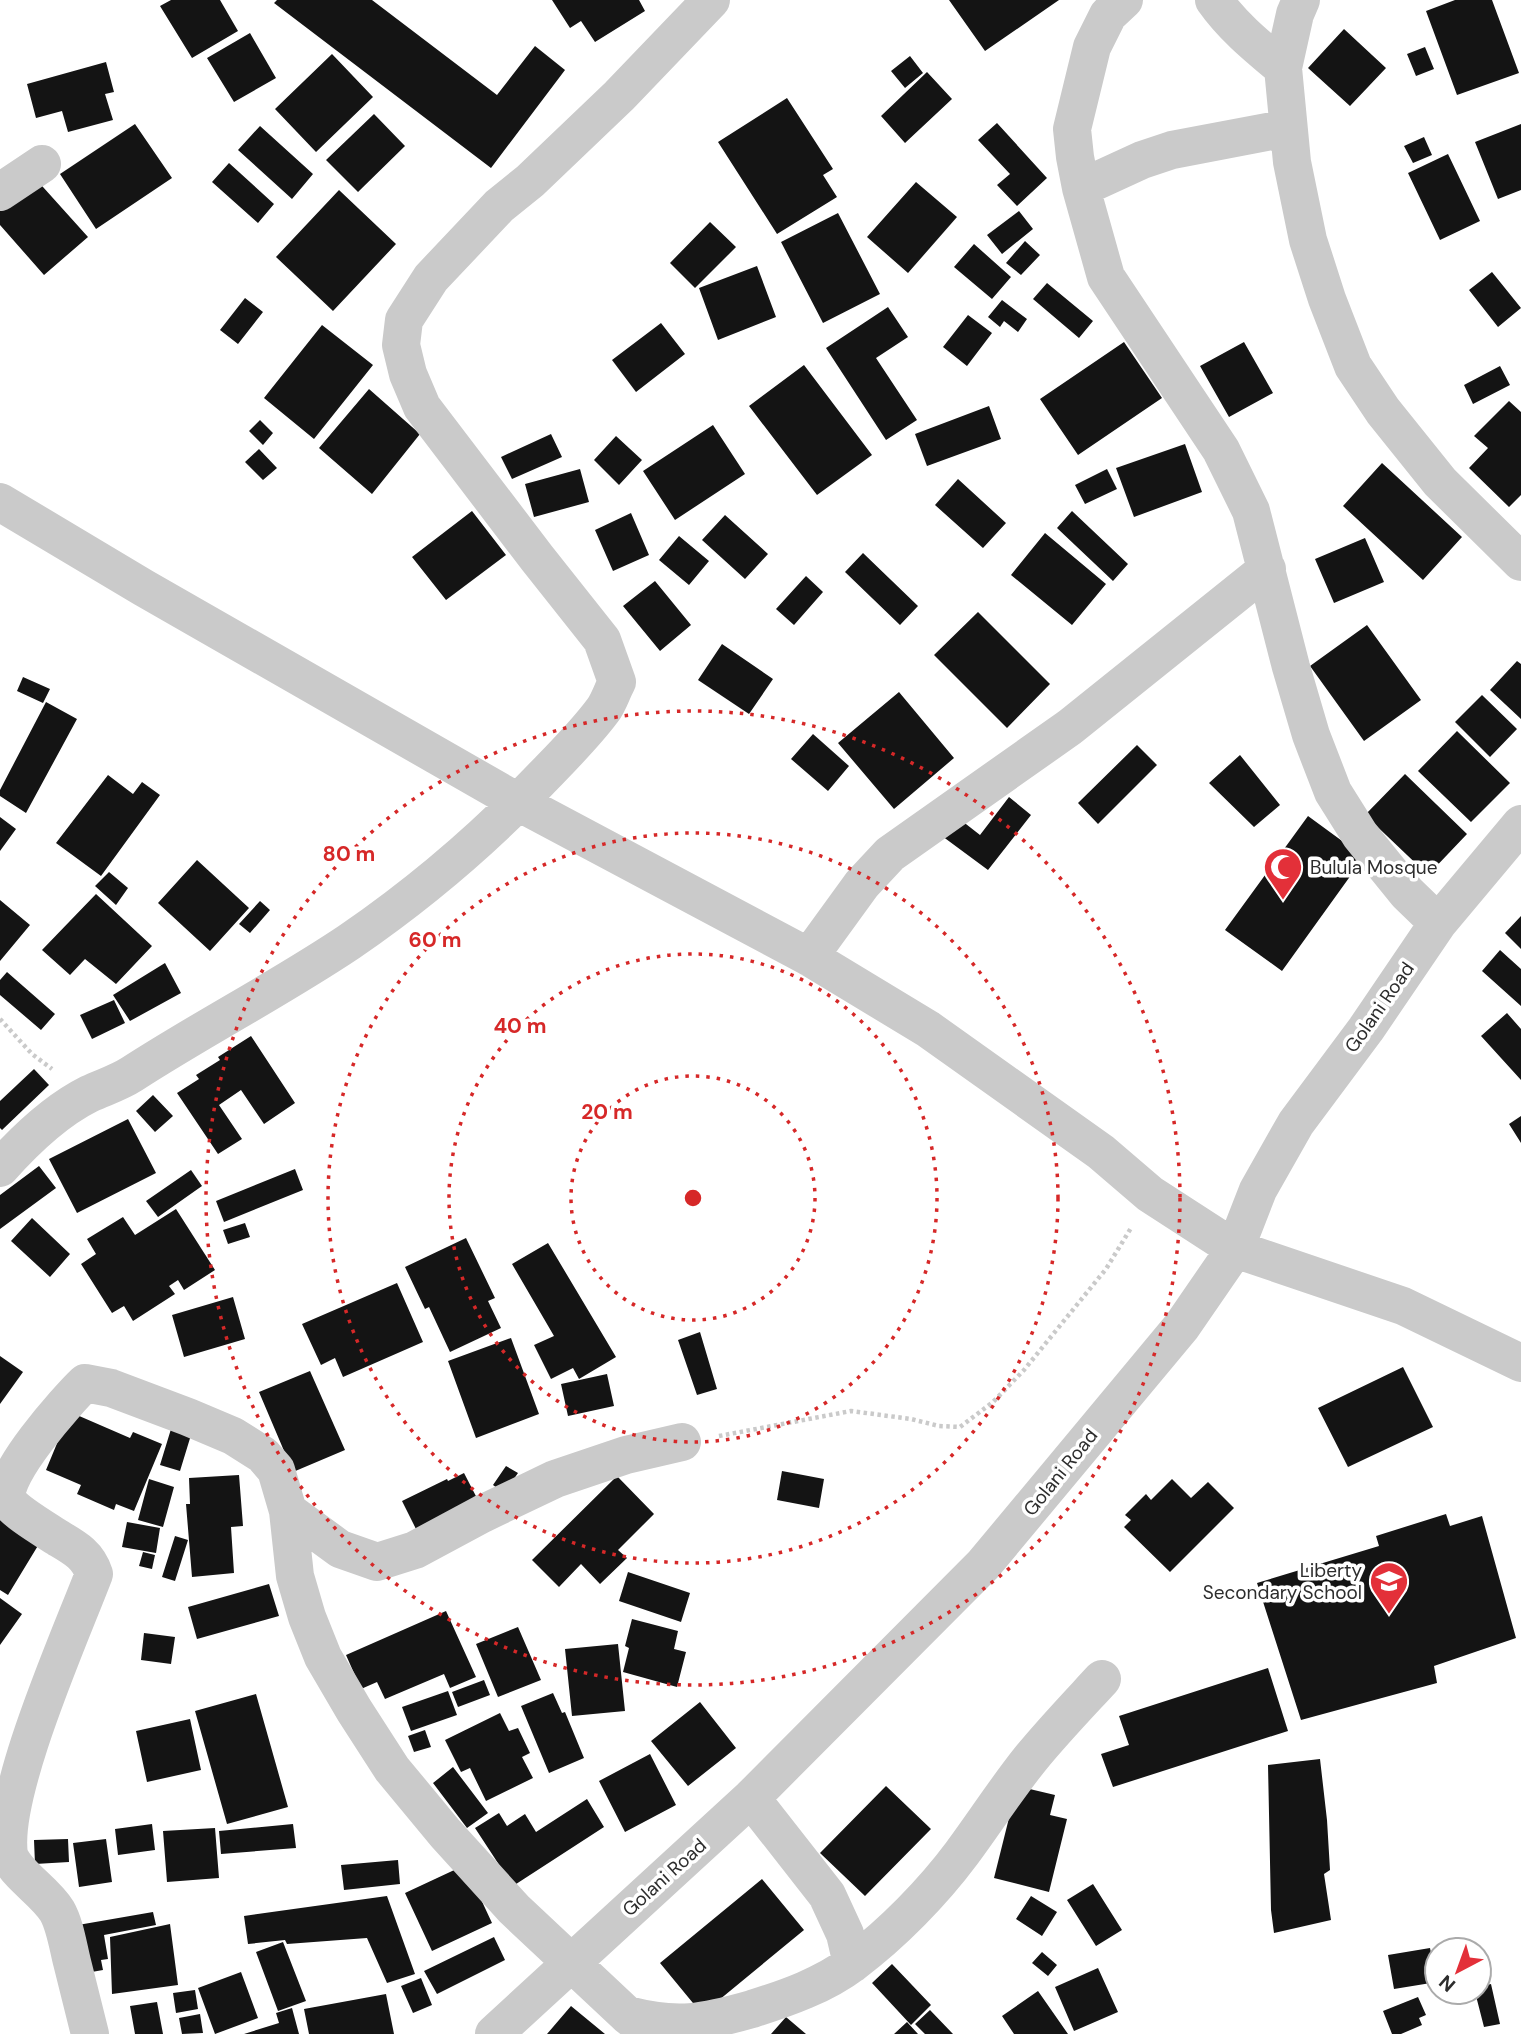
<svg xmlns="http://www.w3.org/2000/svg" width="1521" height="2034" font-family="'DM Sans',sans-serif">
<style>
.building{fill:#141414}
.lines{fill:none;stroke-linecap:round;stroke-linejoin:round}
.path{stroke:#cacaca;stroke-width:4.5;stroke-dasharray:3.5 3.5;stroke-linecap:butt}
.minor{stroke:#cacaca;stroke-width:38}
.ring{fill:none;stroke:#d62828;stroke-width:3.5;stroke-dasharray:3.5 7}
.labels{text-anchor:middle;stroke-width:7;stroke-linejoin:round;paint-order:stroke}
.poi-label{font-size:19px;fill:#2d2d2d;stroke:#fff;text-anchor:start}
.street-label{font-size:19px;fill:#2d2d2d;stroke:#fff}
.centre{fill:#d62828;stroke:#fff;stroke-width:3.5}
.ring-label{font-size:21px;text-anchor:middle;font-weight:bold;fill:#d62828;stroke:#fff;stroke-width:7;stroke-linejoin:round;paint-order:stroke}
</style>
<rect width="100%" height="100%" fill="#fff"/>
<path class="building" d="M171,0H220L238,31L192,58L160,6Z
M277,0H372L497,95L535,46L565,70L491,168L274,3Z
M552,0H639L645,11L595,42L581,21L570,28Z
M949,0H1059L985,51Z
M1455,0H1492L1519,73L1457,95L1426,11Z
M1344,29L1386,68L1350,106L1308,68Z
M250,33L276,78L234,102L207,58Z
M1425,47L1434,69L1416,76L1407,54Z
M332,54L373,97L316,152L275,109Z
M910,56L923,73L905,88L891,71Z
M106,62L114,92L105,94L113,120L68,132L62,111L36,118L27,84Z
M927,72L952,99L905,143L881,116Z
M787,98L833,169L823,175L837,197L777,234L718,142Z
M374,114L405,146L358,192L326,160Z
M997,123L1047,178L1017,206L997,185L1010,174L978,140Z
M135,124L172,178L96,229L60,174Z
M1521,124V190L1498,199L1475,142Z
M260,126L313,174L292,199L238,150Z
M1424,137L1432,155L1413,163L1404,146Z
M1448,154L1480,221L1440,240L1408,173Z
M229,163L274,204L258,223L212,182Z
M34,177L88,237L44,275L0,225V206Z
M916,182L957,217L908,273L867,237Z
M339,190L396,244L333,311L276,257Z
M1019,211L1033,229L1002,254L987,235Z
M838,213L880,294L823,323L781,242Z
M710,222L736,247L695,288L670,263Z
M1025,241L1040,255L1021,275L1006,263Z
M974,244L1011,277L992,299L954,267Z
M757,266L776,317L718,340L699,288Z
M1492,272L1521,308L1498,327L1469,290Z
M1047,283L1093,321L1079,338L1033,299Z
M245,298L263,312L238,344L220,330Z
M1002,300L1027,319L1018,332L1004,321L1000,327L988,317Z
M888,307L908,337L876,358L917,420L886,440L826,348Z
M968,315L992,333L967,366L943,347Z
M661,323L685,354L636,392L612,360Z
M322,325L373,365L314,439L264,398Z
M1124,342L1162,398L1078,455L1040,399Z
M1244,342L1273,393L1229,417L1200,366Z
M804,365L872,455L817,495L749,406Z
M1500,366L1510,385L1473,404L1464,385Z
M369,389L420,434L372,494L319,448Z
M1509,401L1521,412V495L1509,507L1469,468L1488,448L1474,436Z
M989,406L1001,439L927,466L915,434Z
M260,420L273,433L263,445L249,431Z
M713,425L745,474L675,520L643,471Z
M551,434L562,457L512,479L501,457Z
M616,436L642,460L619,485L594,460Z
M1185,444L1202,492L1134,517L1116,468Z
M259,449L277,468L263,480L245,462Z
M1382,463L1462,537L1423,580L1343,506Z
M580,469L589,502L534,517L525,484Z
M1107,469L1117,489L1085,504L1075,485Z
M958,479L1006,523L983,548L935,505Z
M472,511L506,555L446,600L412,557Z
M1072,511L1128,564L1113,581L1057,528Z
M631,513L649,555L613,571L595,530Z
M725,515L768,554L745,579L702,540Z
M1045,533L1106,584L1072,625L1011,575Z
M679,536L709,561L689,585L659,560Z
M1365,538L1384,582L1334,603L1315,559Z
M863,553L918,606L900,625L845,572Z
M806,576L823,592L794,625L776,609Z
M655,581L691,625L660,651L623,606Z
M978,612L1050,684L1007,728L934,655Z
M1367,625L1421,700L1364,741L1310,666Z
M722,644L773,679L749,714L698,680Z
M1517,661L1521,664V719L1490,690Z
M23,677L50,689L43,703L17,691Z
M899,692L954,758L894,809L838,743Z
M1482,695L1517,729L1490,757L1455,722Z
M46,702L77,719L26,813L0,796V790Z
M1457,731L1510,783L1471,822L1418,771Z
M813,734L849,766L828,791L791,759Z
M1137,745L1157,765L1098,824L1078,803Z
M1240,755L1280,805L1254,827L1209,783Z
M1405,774L1467,834L1428,875L1365,815Z
M108,775L133,794L142,782L160,795L101,876L56,843Z
M1009,797L1031,815L988,870L942,836L957,817L980,835Z
M1308,816L1364,857L1282,971L1225,930Z
M0,817L16,829L0,851Z
M197,860L249,908L210,951L158,903Z
M109,872L128,888L116,905L95,886Z
M96,894L152,946L116,984L85,959L70,975L42,950Z
M0,900L30,925L0,961Z
M260,901L270,910L250,933L239,924Z
M1521,916V949L1505,933Z
M1500,950L1521,969V1006L1482,971Z
M165,963L181,993L130,1021L113,995Z
M7,972L55,1014L41,1030L0,995V980Z
M114,1000L125,1023L92,1039L80,1015Z
M1507,1013L1521,1029V1080L1481,1036Z
M251,1036L295,1103L264,1124L241,1090L219,1105L242,1139L218,1154L177,1093L199,1079L196,1075L220,1060L218,1057Z
M34,1069L49,1085L2,1130L0,1128V1101Z
M153,1095L173,1116L155,1132L136,1111Z
M1521,1116V1143L1509,1124Z
M128,1119L156,1173L77,1213L49,1159Z
M39,1166L56,1188L0,1229V1195Z
M295,1169L303,1190L224,1222L216,1201Z
M191,1170L202,1186L158,1217L146,1201Z
M176,1209L215,1270L184,1290L178,1280L169,1286L175,1294L133,1321L124,1306L112,1313L81,1264L96,1254L87,1239L123,1217L135,1235Z
M32,1218L70,1254L50,1277L11,1241Z
M245,1223L250,1237L228,1244L223,1230Z
M466,1238L495,1298L488,1301L501,1328L450,1352L429,1307L425,1309L405,1267Z
M548,1243L616,1357L579,1379L573,1368L551,1379L534,1345L554,1336L512,1264Z
M397,1283L423,1342L343,1377L335,1358L321,1365L302,1324Z
M233,1297L245,1339L184,1357L172,1315Z
M700,1332L717,1389L697,1395L678,1340Z
M511,1338L539,1414L476,1438L448,1361Z
M0,1356L23,1372L0,1404Z
M1403,1367L1433,1427L1348,1467L1318,1408Z
M310,1371L345,1450L293,1472L259,1392Z
M607,1374L614,1406L568,1416L561,1384Z
M70,1412L130,1438L133,1432L162,1444L134,1511L116,1504L114,1510L77,1494L81,1485L46,1470Z
M171,1429L191,1435L180,1471L160,1465Z
M506,1466L518,1473L504,1493L493,1485Z
M782,1471L824,1479L819,1508L777,1500Z
M464,1473L479,1502L418,1533L402,1501L447,1479L448,1481Z
M239,1475L243,1526L231,1527L234,1573L192,1577L186,1504H190L189,1478Z
M617,1476L654,1514L618,1550L627,1558L600,1584L581,1564L559,1587L532,1560Z
M149,1479L174,1487L163,1527L138,1520Z
M1172,1479L1191,1498L1208,1482L1234,1508L1170,1572L1124,1527L1131,1520L1125,1515L1146,1494L1151,1500Z
M0,1514L42,1539L8,1595L0,1590Z
M1446,1514L1450,1526L1482,1516L1516,1638L1434,1666L1437,1683L1301,1720L1257,1583L1379,1546L1376,1536Z
M127,1522L160,1528L156,1553L122,1547Z
M175,1536L188,1540L175,1581L162,1577Z
M143,1552L155,1555L152,1569L139,1566Z
M628,1572L690,1593L681,1622L619,1601Z
M269,1584L279,1616L197,1639L188,1607Z
M0,1598L22,1614L0,1645Z
M446,1611L476,1677L450,1688L444,1674L385,1699L377,1682L361,1689L346,1655Z
M632,1619L678,1631L674,1649L686,1652L677,1687L623,1672L629,1648L625,1646Z
M518,1627L541,1680L498,1697L476,1644Z
M144,1633L175,1637L171,1664L141,1660Z
M618,1644L625,1711L572,1716L565,1649Z
M1268,1668L1288,1731L1113,1787L1101,1754L1129,1745L1119,1716Z
M484,1680L490,1695L458,1707L452,1692Z
M448,1691L457,1715L411,1731L402,1707Z
M553,1693L562,1713L565,1712L584,1758L549,1773L521,1706Z
M256,1694L288,1807L227,1824L195,1711Z
M700,1702L736,1748L688,1786L651,1741Z
M500,1713L509,1731L518,1728L530,1753L522,1757L533,1778L486,1801L470,1768L461,1772L445,1740Z
M190,1719L201,1770L147,1782L136,1731Z
M425,1730L431,1747L414,1752L408,1736Z
M650,1754L676,1805L625,1832L599,1781Z
M1320,1759L1327,1820L1330,1870L1324,1874L1331,1920L1274,1933L1271,1910L1268,1765Z
M453,1767L488,1813L467,1828L433,1783Z
M886,1786L931,1829L865,1896L820,1853Z
M1017,1786L1055,1795L1050,1815L1067,1819L1049,1892L994,1878Z
M587,1799L604,1827L513,1886L475,1828L499,1813L507,1826L525,1814L536,1832Z
M152,1824L155,1850L118,1855L115,1829Z
M293,1824L296,1848L221,1854L219,1831Z
M215,1828L219,1878L167,1882L163,1831Z
M68,1839L69,1862L35,1864L34,1840Z
M106,1839L112,1882L79,1887L73,1843Z
M398,1860L400,1884L344,1890L341,1865Z
M465,1865L492,1923L432,1951L405,1893Z
M762,1879L804,1930L702,2014L660,1963Z
M1093,1884L1122,1930L1096,1946L1067,1900Z
M387,1896L415,1974L387,1983L367,1938L287,1944L285,1940L248,1944L244,1916Z
M1031,1896L1057,1912L1042,1936L1016,1919Z
M153,1912L156,1925L104,1935L108,1959L101,1960L103,1970L86,1973L78,1925Z
M170,1924L178,1985L112,1994L110,1937Z
M494,1937L505,1960L437,1994L424,1971Z
M283,1942L306,2001L278,2011L256,1952Z
M1430,1948L1437,1982L1394,1989L1388,1955Z
M1042,1952L1057,1965L1048,1976L1032,1963Z
M892,1964L931,2005L911,2025L872,1983Z
M1098,1968L1118,2012L1074,2031L1055,1987Z
M241,1972L258,2018L215,2034L198,1988Z
M421,1978L432,2005L413,2013L401,1986Z
M1491,1984L1500,2024L1484,2027L1475,1992H1479V1987Z
M195,1990L198,2009L176,2013L173,1993Z
M1038,1991L1068,2034H1014L1002,2016Z
M386,1994L394,2034H309L304,2009Z
M1418,1997L1426,2015L1419,2018L1422,2025L1401,2034H1392L1383,2011Z
M157,2002L163,2034H135L130,2006Z
M571,2006L605,2034H547Z
M292,2008L299,2034H244L279,2023L276,2013Z
M930,2010L953,2034H925L915,2024Z
M200,2014L203,2033L182,2034L179,2018Z
M786,2017L806,2034H771Z
M907,2022L918,2034H894Z"/>
<g class="lines">
<path class="path" d="M0,1019L32,1054L52,1069
M719,1436L851,1411L911,1419L939,1426L960,1427L993,1402L1024,1370L1106,1269L1131,1228"/>
<path class="minor" d="M1124,0L1108,15L1092,47L1072,129L1075,157L1081,188L1106,277L1221,450L1251,511L1291,667L1311,735L1333,792L1360,835L1407,893L1438,923
M1214,0C1233,27 1258,47 1283,68
M1301,0L1295,14L1283,68L1292,162L1308,240L1327,299L1353,366L1383,411L1440,482L1521,562
M1081,188L1142,160L1172,150L1288,128
M0,192L42,164
M0,502L144,588L518,802L809,957L928,1029L1101,1152L1150,1194L1235,1249L1403,1306L1521,1363
M809,957L862,884L890,854L1070,727L1267,569
M0,1168C25,1140 55,1111 89,1094C104,1087 118,1083 132,1074C203,1028 279,989 349,942C416,896 479,843 535,785C558,761 583,737 603,710C609,702 612,691 617,682L602,640L537,558L422,407L408,374L401,345L404,320L431,278L499,206L530,181L619,96L711,0
M288,1511L340,1549L377,1562L415,1550L482,1514L555,1479L626,1455L682,1442
M751,1798L827,1895L845,1934L852,1964
M627,2015C677,2028 703,2023 752,2009C787,1998 824,1985 853,1963C892,1934 933,1892 962,1853C985,1822 1006,1789 1031,1758C1053,1731 1078,1705 1102,1679
M90,2034C84,2010 78,1986 72,1962C68,1946 65,1925 57,1911C44,1890 17,1876 9,1855C0,1793 70,1637 94,1574C88,1555 75,1548 58,1538C46,1530 13,1511 7,1499C0,1476 67,1400 85,1383L111,1388L188,1417L233,1436L263,1455L276,1470L288,1511L295,1576L307,1617L323,1657L354,1710L392,1769L445,1833L514,1909L627,2015L651,2034
M494,2034L751,1798L983,1565L1182,1326L1235,1249L1258,1190L1296,1123L1366,1029L1438,923L1521,824"/>
</g>
<g class="ring">
<circle cx="693" cy="1198" r="122"/>
<circle cx="693" cy="1198" r="244"/>
<circle cx="693" cy="1198" r="365"/>
<circle cx="693" cy="1198" r="487"/>
</g>
<defs>
<g id="mosque-pin" transform="scale(2.0125)"><path d="M0 17L-7.5 6A9.5 9.5 0 1 1 7.5 6Z" fill="#e33039" stroke="#fff"/><path d="M3.5-4.9A6 6 0 1 0 3.5 4.9A5 5 0 1 1 3.5-4.9Z" fill="#fff"/></g>
<g id="school-pin" transform="scale(2.0125)"><path d="M0 17L-7.5 6A9.5 9.5 0 1 1 7.5 6Z" fill="#e33039" stroke="#fff"/><path d="M0-5L7-2L0 1L-7-2ZM-4 1L0 2.5L4 1V4Q0 6-4 4Z" fill="#fff"/></g>
</defs>
<g fill-rule="evenodd">
<use href="#mosque-pin" x="1283" y="867"/>
<use href="#school-pin" x="1389" y="1581"/>
</g>
<g class="labels">
<g class="poi-label">
<text x="1310" y="874">Bulula Mosque</text>
<text x="1362" y="1577" text-anchor="end">Liberty<tspan x="1362" dy="22">Secondary School</tspan></text>
</g>
<g class="street-label">
<text transform="translate(1379 1007) rotate(-55)" y="7">Golani Road</text>
<text transform="translate(1060 1472) rotate(-51)" y="7">Golani Road</text>
<text transform="translate(664 1877) rotate(-42)" y="7">Golani Road</text>
</g>
</g>
<circle cx="693" cy="1198" r="10" class="centre"/>
<g class="ring-label">
<text x="349" y="861">80 m</text>
<text x="435" y="947">60 m</text>
<text x="520" y="1033">40 m</text>
<text x="607" y="1119">20 m</text>
</g>
<g transform="translate(1458 1971) rotate(221)"><circle r="33" fill="#ffffff" stroke="#ababab" stroke-width="2"/>
<path d="M0-5L12 26L0 18L-12 26Z" fill="#e33039"/>
<text y="-10" font-size="19" font-weight="bold" text-anchor="middle" fill="#2d2d2d">N</text>
</g>
</svg>
